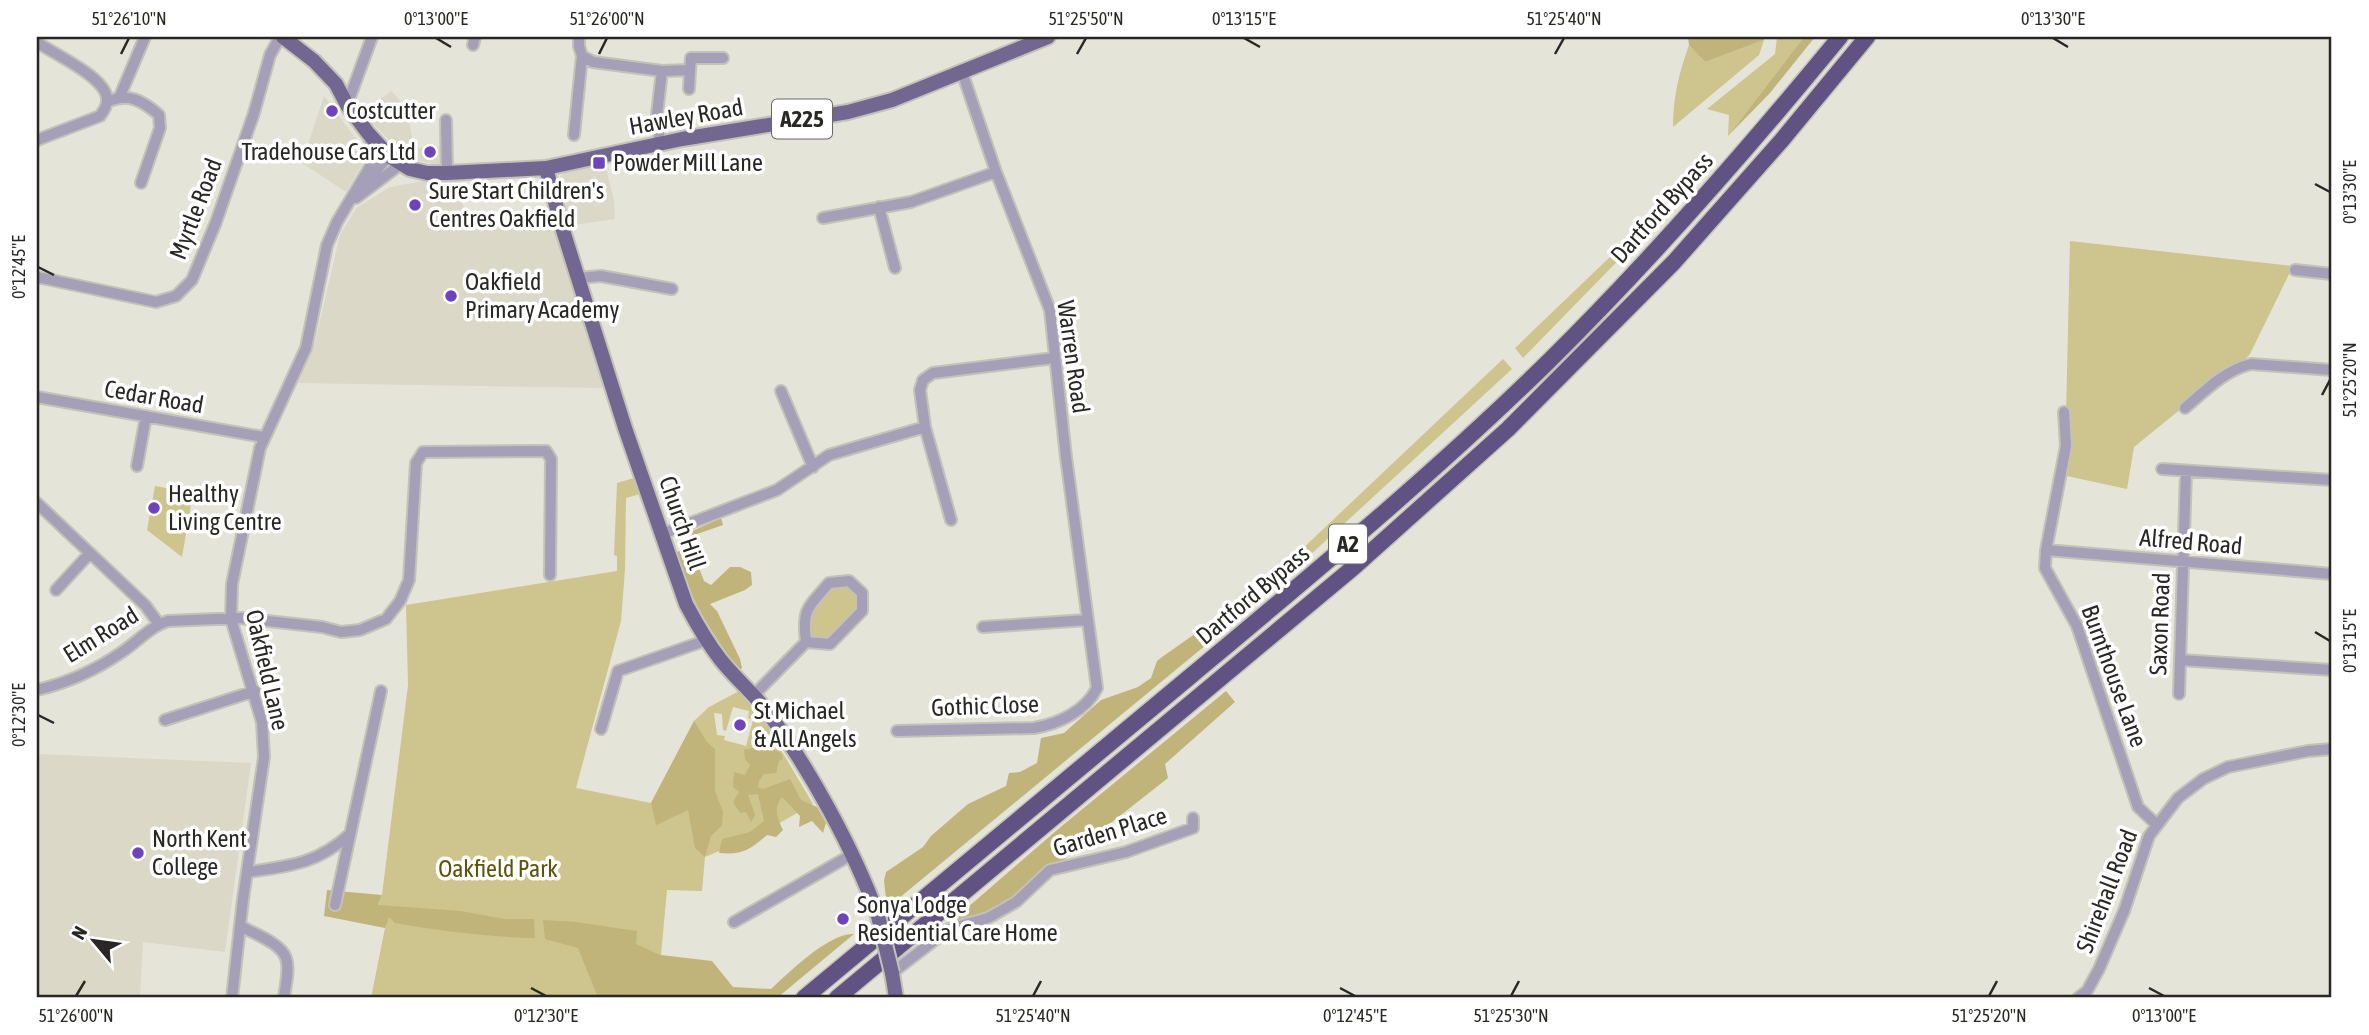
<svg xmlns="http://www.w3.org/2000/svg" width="2369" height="1035" font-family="'Asap Condensed',sans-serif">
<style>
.built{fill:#dbd8c8}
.green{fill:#cec48d;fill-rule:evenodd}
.forest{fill:#c0b47b}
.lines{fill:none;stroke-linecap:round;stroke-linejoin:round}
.minor-casing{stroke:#c3c2b8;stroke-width:14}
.major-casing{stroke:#c3c2b8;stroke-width:18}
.highway-casing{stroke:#c3c2b8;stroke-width:19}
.minor{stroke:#a5a0b7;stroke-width:10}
.major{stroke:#726791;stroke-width:14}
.highway{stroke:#605282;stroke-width:16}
.major-bridge-casing{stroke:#c3c2b8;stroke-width:18;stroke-linecap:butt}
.major-bridge{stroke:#726791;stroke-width:14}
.ticks{fill:none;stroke:#282724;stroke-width:2.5}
.poi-dot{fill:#6f43bb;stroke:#fff;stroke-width:2.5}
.labels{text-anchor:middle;stroke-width:7;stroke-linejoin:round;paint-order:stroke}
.shield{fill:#fff;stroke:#686866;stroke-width:2}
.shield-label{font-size:23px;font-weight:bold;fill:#282724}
.poi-label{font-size:24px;fill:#282724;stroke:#fff;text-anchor:start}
.street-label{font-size:24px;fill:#282724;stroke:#fff}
.park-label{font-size:24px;fill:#5f530b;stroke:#fff}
.neatline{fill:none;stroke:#282724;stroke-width:2.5}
.ticks-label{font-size:18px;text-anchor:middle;fill:#282724}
</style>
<rect width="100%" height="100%" fill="#e5e4d9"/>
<path class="built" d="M392,91L408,111L412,139L416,145L419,148L442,146L443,166L406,158L362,112Z
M324,96L360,144L364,154L363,163L346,192L302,163Z
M605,164L614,201L615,219L566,226L557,179L570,169Z
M459,179L463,207L468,213L554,224L603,388L298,383L314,346L340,235L356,208L390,187L424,181Z
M37,754L251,763L225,952L143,942L140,998H37Z"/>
<path class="green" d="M1777,37H1804L1728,136L1729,115L1707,109L1775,54Z
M1764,40L1759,55L1673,127C1673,97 1679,73 1689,45L1705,62Z
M1636,232L1641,237L1523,358L1515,348Z
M2070,241L2293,266L2250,354L2238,367L2224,374L2134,447L2127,489L2062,475L2066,415Z
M1503,359L1512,369L1269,593L1263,586Z
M634,478L640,494L626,498L625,569L621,621L576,788L651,803L694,721L709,707L739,691L759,713L813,804L762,833L705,857L702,891L667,890L661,955L635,944L579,948L598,998H371L385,928L376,911L382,895L408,685L406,605L617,571V556L614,555L617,483ZM733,707L749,711L748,718L753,720L746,746L724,740L725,736L717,735L714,713L722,714L723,730L726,731Z
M155,486L188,492L192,499L182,557L147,530Z
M845,584L858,597L857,612L829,641L816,640L808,630V614L833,585Z"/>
<path class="forest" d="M1688,37H1764V40L1705,62L1689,45Z
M1804,37H1815L1770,93L1728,136Z
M721,518L723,525L697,534L692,557L698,565L704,581L711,585L730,567H740L751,572L752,585L745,590L710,604L717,611L740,659L742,668L739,670C711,633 689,597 675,553L681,550L677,538Z
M1263,586L1269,593L887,908L884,881L886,872L923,847L931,836L968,804L1006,786L1009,773L1020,772L1037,763L1041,738L1064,733L1101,700L1138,687L1151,678L1157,661L1162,657Z
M1226,691L1235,702L1165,764L1168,778L1056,866L1032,879L1001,909L945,927L1057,830Z
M694,721L707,742L715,749V791L723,812L722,825L711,836L705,857L695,848L688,810L656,825L651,803Z
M760,746L769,747L781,753L783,759L779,761L776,773L764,774L759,781L758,787L763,789L790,779L801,800L817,807L826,823L823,833L812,821L799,827L800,816L782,797C773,808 777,818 783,830L776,837L767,835C749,850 743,855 719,853L722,839L750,832L764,821L758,794L748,795L755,815L751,822L746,812L740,813L733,802L739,792L733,787L734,772L745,775L750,765L745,759L744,750Z
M327,890L382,895L378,905L461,911L504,919H534L535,938C488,937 442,931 395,923L389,917L385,928L324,916Z
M543,920L576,922L637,931L636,944L661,955L712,961L733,987L771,989C788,973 830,932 854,934L777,998H598L578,948L545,939Z"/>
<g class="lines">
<g class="minor-casing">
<path id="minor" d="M37,42C53,54 109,78 107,101C107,106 103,112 100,116L37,140
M473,45L475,37
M582,56L593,62L662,71L657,114L660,144
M690,70L691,58H723
M662,71L690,70L689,89
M120,96L145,37
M107,102C128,92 143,101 159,115L160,128L141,183
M347,105L372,37
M446,120L447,173
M574,135L582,56L579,46V37
M367,181L389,156
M356,198L401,164
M879,207L895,268
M823,218L911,202L996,172
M2295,270L2332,274
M37,277L156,302L176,296L192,280L216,222L254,113L270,55L280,37
M578,278L601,276L672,289
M781,391L813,467
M37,397L263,437
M2185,408C2205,391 2225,370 2251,364L2332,370
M2064,412L2066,446L2046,550L2045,568L2077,626L2138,807L2156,824
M137,466L146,416
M2162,469L2332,480
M37,503L145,605L159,624
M951,520L925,427L920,390L923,380L933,373L1054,358
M662,534L777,490L829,455L925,427
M2046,550L2332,574
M849,581L862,593V611L830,644L806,642C802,608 808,608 829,583Z
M56,590L90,553
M983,627L1087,620
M2180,660L2332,670
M37,690C67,683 96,670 122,652C137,642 151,626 168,621L240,618L322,627L341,632L360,630L386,619L400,601L409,580L416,463L423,452L546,451L551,459L550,575
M2179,694L2186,471
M754,695L806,642
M165,720L255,691
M601,729L618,671L707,640
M897,731L1034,728C1058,724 1086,711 1097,688L1066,457L1050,310L996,172L962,72
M248,872C290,866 317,864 350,834
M335,905L381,691
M734,922L851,855
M240,926C253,933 281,943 286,958C290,970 285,987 284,998
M892,973L949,929L988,918L1016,902L1050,870L1126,852L1193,828V818
M232,998L243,899L264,757L262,722L231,619L232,584L260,448L306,348L327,245L337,222L371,165L372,151L369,136
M2078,998L2087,991L2099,969L2124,911L2149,836L2178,798L2203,779L2228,767L2308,751L2332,749"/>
</g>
<g class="major-casing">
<path id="major" d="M283,37L314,61L336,84L347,105L368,133L389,156L410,169L427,173H447L546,168L682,139L848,112L892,100L1048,37
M546,168L561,224L625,428L686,604C696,623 707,642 720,659C734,677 752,692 766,710C809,767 854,850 878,916
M892,973L896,998"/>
</g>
<g class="highway-casing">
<path id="highway" d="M804,998C934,891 1063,783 1192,675C1314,573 1437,471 1550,360C1653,258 1748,149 1840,37
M837,998L1354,567L1508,429L1674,262L1782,140L1867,37"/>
</g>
<use href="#minor" class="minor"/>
<use href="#major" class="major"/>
<use href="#highway" class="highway"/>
<g class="major-bridge-casing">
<path id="major-bridge" d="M878,916L892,973"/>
</g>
<use href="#major-bridge" class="major-bridge"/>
</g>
<path class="ticks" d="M436,38L451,47M1244,38L1260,47M2053,38L2068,47M121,54L129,38M599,54L607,38M1077,54L1086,38M1555,54L1564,38M2315,184L2330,192M38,267L54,275M2322,395L2330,380M2315,632L2330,641M38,715L54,723M531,988L546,996M1340,988L1355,996M2149,988L2164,996M76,996L85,981M1033,996L1041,981M1511,996L1519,981M1989,996L1997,981"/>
<g class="poi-dot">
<circle cx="332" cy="111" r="7"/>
<circle cx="430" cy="152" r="7"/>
<rect x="592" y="156" width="14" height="14" rx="3.5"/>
<circle cx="415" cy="205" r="7"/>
<circle cx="451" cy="296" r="7"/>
<circle cx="154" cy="508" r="7"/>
<circle cx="740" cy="725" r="7"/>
<circle cx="138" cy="853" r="7"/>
<circle cx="843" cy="919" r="7"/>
</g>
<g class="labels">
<g class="shield">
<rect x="772" y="99.5" width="60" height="39" rx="5"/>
<rect x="1329" y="524.5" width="38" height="39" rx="5"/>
</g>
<g class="shield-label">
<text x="802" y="127">A225</text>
<text x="1348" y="552">A2</text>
</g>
<g class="poi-label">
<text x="346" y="119">Costcutter</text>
<text x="416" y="160" text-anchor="end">Tradehouse Cars Ltd</text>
<text x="613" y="171">Powder Mill Lane</text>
<text x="429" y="199">Sure Start Children's<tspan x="429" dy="28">Centres Oakfield</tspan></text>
<text x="465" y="290">Oakfield<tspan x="465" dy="28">Primary Academy</tspan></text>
<text x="168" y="502">Healthy<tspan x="168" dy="28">Living Centre</tspan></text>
<text x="754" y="719">St Michael<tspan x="754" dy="28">&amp; All Angels</tspan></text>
<text x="152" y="847">North Kent<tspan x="152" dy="28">College</tspan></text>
<text x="857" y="913">Sonya Lodge<tspan x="857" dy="28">Residential Care Home</tspan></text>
</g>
<g class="street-label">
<text transform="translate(686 117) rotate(-10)" y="8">Hawley Road</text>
<text transform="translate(1662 208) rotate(-48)" y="8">Dartford Bypass</text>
<text transform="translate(196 209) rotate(-69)" y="8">Myrtle Road</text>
<text transform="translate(1073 357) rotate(82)" y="8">Warren Road</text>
<text transform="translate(154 397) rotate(10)" y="8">Cedar Road</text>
<text transform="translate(682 523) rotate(71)" y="8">Church Hill</text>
<text transform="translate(2191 542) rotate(5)" y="8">Alfred Road</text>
<text transform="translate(1253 595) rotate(-40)" y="8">Dartford Bypass</text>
<text transform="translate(2160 624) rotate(-88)" y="8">Saxon Road</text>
<text transform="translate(101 635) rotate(-32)" y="8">Elm Road</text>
<text transform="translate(267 670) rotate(77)" y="8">Oakfield Lane</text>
<text transform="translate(2114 676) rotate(70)" y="8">Burnthouse Lane</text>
<text transform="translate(985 706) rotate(-2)" y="8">Gothic Close</text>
<text transform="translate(1110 832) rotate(-17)" y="8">Garden Place</text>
<text transform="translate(2107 891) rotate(-69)" y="8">Shirehall Road</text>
</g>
<g class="park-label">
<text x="498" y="877">Oakfield Park</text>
</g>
</g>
<rect width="2369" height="1035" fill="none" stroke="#ffffff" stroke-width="77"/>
<g transform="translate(94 941) rotate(299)" stroke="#ffffff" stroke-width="5" paint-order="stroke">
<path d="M0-5L12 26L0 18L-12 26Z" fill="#282724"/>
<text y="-10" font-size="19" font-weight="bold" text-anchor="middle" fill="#282724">N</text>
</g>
<rect x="38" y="38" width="2292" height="958" class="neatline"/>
<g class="ticks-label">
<text x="129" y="25">51°26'10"N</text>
<text x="436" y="25">0°13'00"E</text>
<text x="607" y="25">51°26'00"N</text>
<text x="1086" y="25">51°25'50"N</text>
<text x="1244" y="25">0°13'15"E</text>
<text x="1564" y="25">51°25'40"N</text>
<text x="2053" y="25">0°13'30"E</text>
<text transform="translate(2350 192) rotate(-90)" y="6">0°13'30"E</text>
<text transform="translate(19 267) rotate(-90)" y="6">0°12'45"E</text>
<text transform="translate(2350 380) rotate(-90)" y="6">51°25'20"N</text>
<text transform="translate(2350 641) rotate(-90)" y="6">0°13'15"E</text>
<text transform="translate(19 715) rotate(-90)" y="6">0°12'30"E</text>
<text x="76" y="1022">51°26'00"N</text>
<text x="546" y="1022">0°12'30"E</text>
<text x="1033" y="1022">51°25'40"N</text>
<text x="1355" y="1022">0°12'45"E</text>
<text x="1511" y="1022">51°25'30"N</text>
<text x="1989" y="1022">51°25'20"N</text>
<text x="2164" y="1022">0°13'00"E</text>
</g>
</svg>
